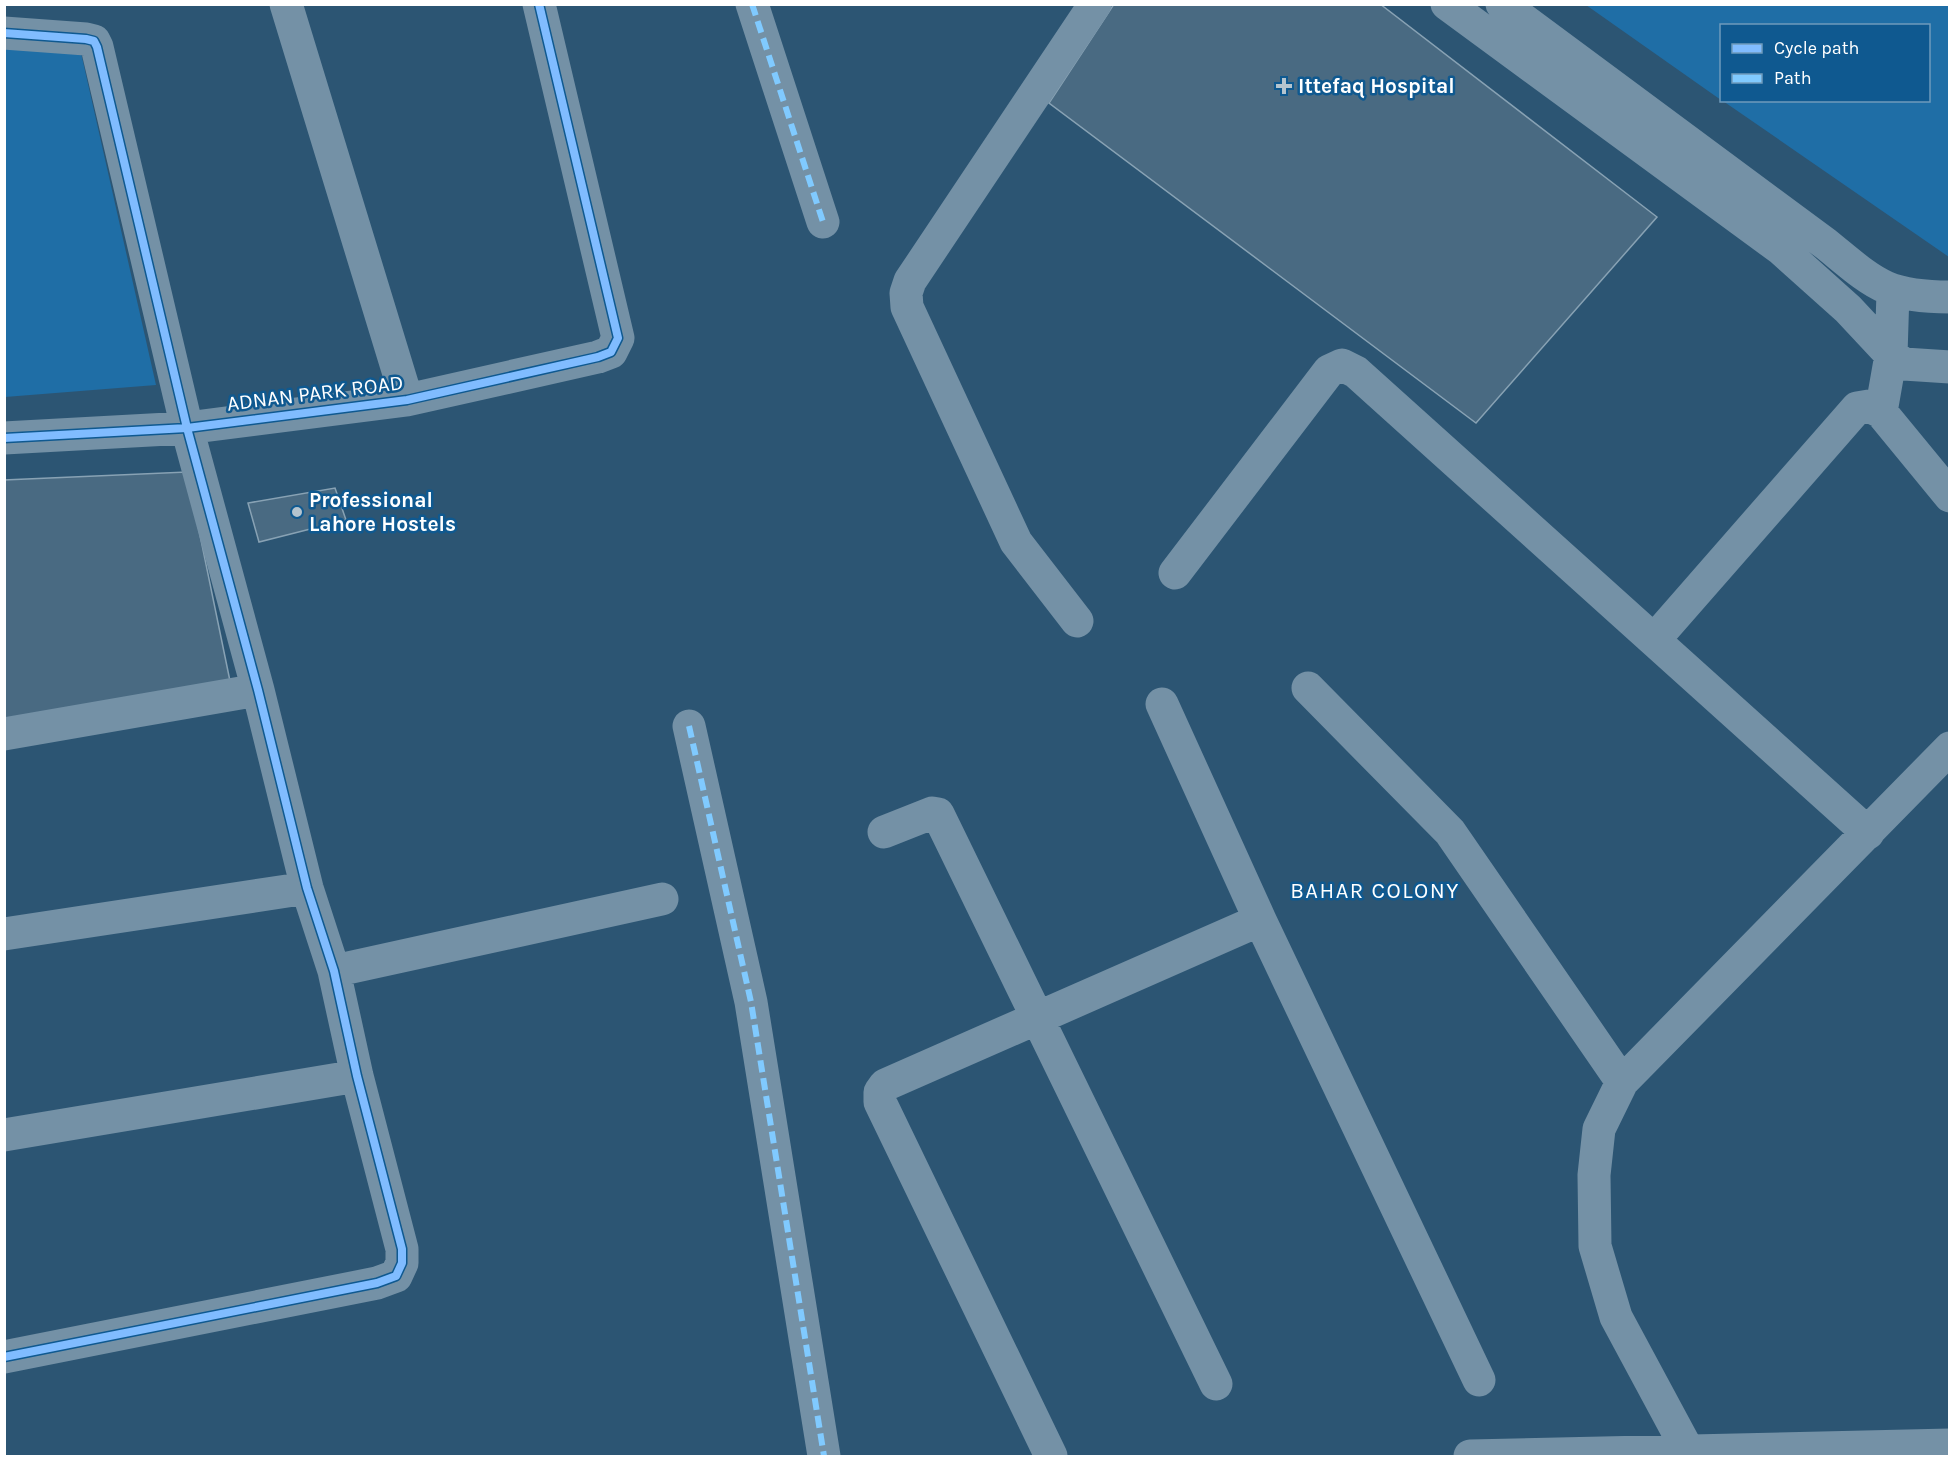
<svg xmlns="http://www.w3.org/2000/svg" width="1954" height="1461" font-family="Karla,sans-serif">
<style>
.green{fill:#1f6ea6}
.building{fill:#496a82;stroke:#88a2b4;stroke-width:1.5}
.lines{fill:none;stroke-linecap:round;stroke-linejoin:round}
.minor{stroke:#7491a6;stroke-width:33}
.quiet{stroke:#80caff;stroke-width:6;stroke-dasharray:12 6;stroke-linecap:butt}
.cycleway-casing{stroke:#0f5990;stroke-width:11}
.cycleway{stroke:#80bcff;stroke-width:8}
.poi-dot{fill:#b5c4ce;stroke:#0f5990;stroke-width:2}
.labels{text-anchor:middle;stroke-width:5;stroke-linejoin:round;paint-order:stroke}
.poi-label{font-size:21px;font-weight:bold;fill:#fff;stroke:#0f5990;text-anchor:start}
.street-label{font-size:21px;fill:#fff;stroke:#0f5990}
.neighbourhood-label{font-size:22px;letter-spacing:1.5px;fill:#fff;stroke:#0f5990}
</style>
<rect width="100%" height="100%" fill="#2c5573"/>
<path class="green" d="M1586,5H1949V257L1723,101L1928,100V26H1722L1721,100Z
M4,39L79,44L156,385L5,397Z"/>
<path class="building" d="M1114,4H1380L1657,217L1476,423L1049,103Z
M187,472L230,681L4,719V480Z
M335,488L346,520L259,542L248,503Z"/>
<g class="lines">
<path class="minor" d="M286,4L407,400
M752,4L823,222
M1447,4L1781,249L1848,309L1891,355L1904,364L1950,367
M1502,4L1826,244C1874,283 1884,297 1950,297
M4,33L86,39L94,41L97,47L187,428L258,690L307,888L334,971L357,1076L402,1249V1263L396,1276L377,1283L4,1357
M1893,292L1891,355L1881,412L1950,496
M4,438L187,428L407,400L598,357L611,352L618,338L539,4
M1175,573L1329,371L1342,365L1356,372L1868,833
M1077,621L1016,542L907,307L906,293L910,281L1095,4
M1654,640L1857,408L1869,406L1881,412
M1308,688L1450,832L1622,1082L1599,1129L1594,1175L1595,1246L1616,1317L1687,1449
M1162,704L1260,920L1479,1380
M689,726L751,1002L824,1456
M4,734L258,690
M884,832L932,813L938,814L1216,1384
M4,934L307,888
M334,971L662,899
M1622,1082L1950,748
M4,1135L357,1076
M1051,1456L880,1102V1092L885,1085L1260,920
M1470,1456L1950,1445"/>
<path class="quiet" d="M752,4L823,222
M689,726L751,1002L824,1456"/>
<g class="cycleway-casing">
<path id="cycleway" d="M4,33L86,39L94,41L97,47L187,428L258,690L307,888L334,971L357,1076L402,1249V1263L396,1276L377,1283L4,1357
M4,438L187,428L407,400L598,357L611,352L618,338L539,4"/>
</g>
<use href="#cycleway" class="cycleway"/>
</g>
<g class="poi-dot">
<path d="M1281 77h6v6h6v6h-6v6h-6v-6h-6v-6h6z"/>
<circle cx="297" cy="512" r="6"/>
</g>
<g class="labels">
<g class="poi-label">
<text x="1298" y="93">Ittefaq Hospital</text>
<text x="309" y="507">Professional<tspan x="309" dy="24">Lahore Hostels</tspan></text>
</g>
<g class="street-label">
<text transform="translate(315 393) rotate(-7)" y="7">ADNAN PARK ROAD</text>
</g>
<g class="neighbourhood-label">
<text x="1375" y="898">BAHAR COLONY</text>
</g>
</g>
<rect width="1954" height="1461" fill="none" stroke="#ffffff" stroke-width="12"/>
<rect x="1720" y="24" width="210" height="78" fill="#0f5990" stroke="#6f9bbc" stroke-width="1.5"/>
<rect x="1732" y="44" width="30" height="9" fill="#80bcff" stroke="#6f9bbc" stroke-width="1.5"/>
<text x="1774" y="54" font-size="18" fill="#ffffff">Cycle path</text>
<rect x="1732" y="74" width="30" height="9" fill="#80caff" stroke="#6f9bbc" stroke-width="1.5"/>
<text x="1774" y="84" font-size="18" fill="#ffffff">Path</text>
</svg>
